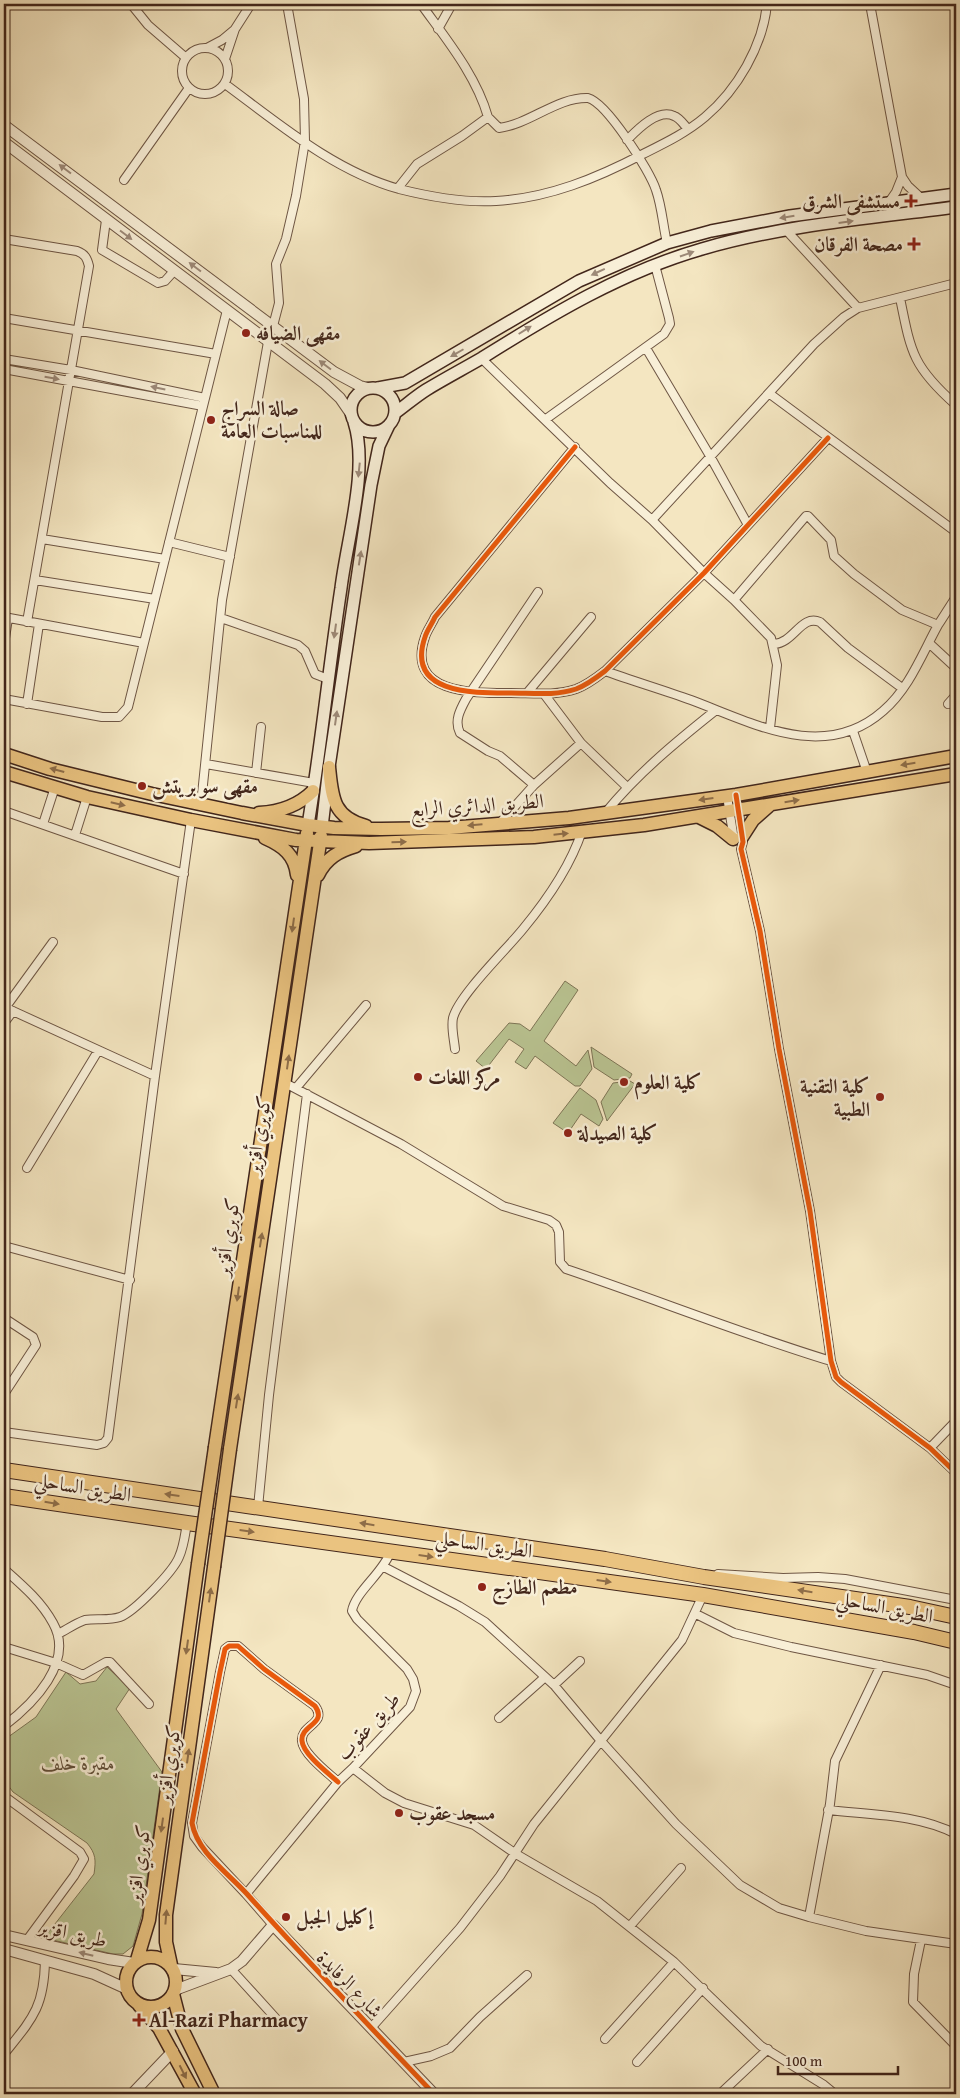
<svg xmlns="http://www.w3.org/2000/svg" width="960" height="2098" font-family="'Gentium Book Plus',Amiri,serif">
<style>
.green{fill:#bac593;stroke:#7e7657}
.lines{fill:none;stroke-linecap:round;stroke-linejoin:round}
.minor-casing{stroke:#6e5644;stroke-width:10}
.tertiary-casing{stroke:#6e5644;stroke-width:12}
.secondary-casing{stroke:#42261b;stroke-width:14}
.primary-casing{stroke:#42261b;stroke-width:15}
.trunk-casing{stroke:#42261b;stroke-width:16}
.minor{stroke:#f8efd7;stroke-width:8}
.tertiary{stroke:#f8efd7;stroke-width:10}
.secondary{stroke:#f8efd7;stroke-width:11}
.primary{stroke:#eac380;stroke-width:12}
.trunk{stroke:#eac380;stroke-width:14}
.primary-bridge-casing{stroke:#42261b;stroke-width:15;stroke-linecap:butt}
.primary-bridge{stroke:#eac380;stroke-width:12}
.cycleway-casing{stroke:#f8efd7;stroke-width:8}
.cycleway{stroke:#e8590c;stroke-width:5}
.oneway{fill:#9d8a79}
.oneway2{fill:#8e6d48}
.poi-dot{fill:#8f2418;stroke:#f8efd7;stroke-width:2}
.labels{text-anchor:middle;stroke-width:5;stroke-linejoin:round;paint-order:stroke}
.poi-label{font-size:20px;font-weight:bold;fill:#42261b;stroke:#f8efd7;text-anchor:start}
.street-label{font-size:20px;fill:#42261b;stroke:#f8efd7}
.park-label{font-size:20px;font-style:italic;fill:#604e39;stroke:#f8efd7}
</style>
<rect width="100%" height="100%" fill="#f4e6c1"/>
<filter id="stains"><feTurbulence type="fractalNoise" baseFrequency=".004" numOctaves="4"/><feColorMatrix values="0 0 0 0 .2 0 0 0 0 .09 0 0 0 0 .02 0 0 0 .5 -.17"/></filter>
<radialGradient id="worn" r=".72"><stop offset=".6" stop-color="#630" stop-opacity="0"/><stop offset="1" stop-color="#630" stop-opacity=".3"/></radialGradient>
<path class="green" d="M565,981L578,990L544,1041L576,1066L588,1050L592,1069L580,1086H575L535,1056L526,1069L515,1062L524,1049L509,1039L486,1069L476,1061L509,1023L520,1024L530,1031Z
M591,1047L632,1074L630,1078L614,1080L594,1067Z
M630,1081L635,1084L607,1121L601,1102L613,1083Z
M580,1088L596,1100L603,1119L599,1126L581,1114L568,1133L553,1123Z
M107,1667L130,1688L116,1709L162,1772L142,1914L133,1946L123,1954H113L44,1938L94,1874C96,1860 96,1854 87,1843L13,1792L4,1780V1740L36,1717L66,1672L80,1684L96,1681Z"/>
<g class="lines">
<g class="minor-casing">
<path id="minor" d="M131,4L148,25L185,57
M421,4C446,39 476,75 488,117
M870,4L902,177L908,186L921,198
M438,29L452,4
M182 71a23 23 0 1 1 46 0a23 23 0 1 1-46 0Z
M207,48L222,40L234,30
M225,59L235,29L251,4
M225,84C278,123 334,171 399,189C431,197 463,203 496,201C549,198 597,178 643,154C665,143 686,133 705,117C737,90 763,46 767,4
M627,140C637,130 658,108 674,116C680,118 684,125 688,129
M124,180L189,88
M398,188L417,164L462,136L488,117L499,128C530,124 557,97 588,98C607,103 650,171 656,190C662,207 663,226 667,243
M889,202L896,192L902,177
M786,230L858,308
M4,239L77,251C85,254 87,258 89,266L27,622
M102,250L158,283L165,281L174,271
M102,250L106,220
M900,298C911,353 913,367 956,405
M4,318L216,354
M273,326L279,303L276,264L286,239L296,196L305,141L304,99L287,4
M646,348L710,456L748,525
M481,358L610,483L652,520L704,573L734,600L771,638L777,665L770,728
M4,359L71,370L205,398
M4,369L203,406
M770,394L956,532
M546,419L664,334L670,324L669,318L655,265
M575,447L435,617C432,624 427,630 425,637C405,695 476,693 511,693C532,693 555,696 576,689C587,685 596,678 605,671L704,573L828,438
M652,520L814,344L844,317L858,308L956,283
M42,539L165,559
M169,542L230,557
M35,580L155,599
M734,600L806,516H808L831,540L834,556L854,574L902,610L938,625
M4,617L144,643
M221,618L298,645L305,651L315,674L328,679
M929,643L956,668
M774,644C794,643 801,614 820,622L848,648L902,688
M4,645L8,618
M605,671C633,681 663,690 691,700C753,723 824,763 883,711C909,689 922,654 938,625C944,616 950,606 956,597
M527,693L591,617
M544,694L581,743L627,787
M4,699L102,717H119L128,707L227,310
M27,704L39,624
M948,704L956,695
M853,731L867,772
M206,764L314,783
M256,773L261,727
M534,785L500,756L488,751L460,733C454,721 460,710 466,699L538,592
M727,796L734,840
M201,804L222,600L268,342
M738,805L743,842L741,849L760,931L779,1049L810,1211L831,1361L836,1377L841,1382L930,1448L956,1473
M4,811L184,874
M606,812C638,773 677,741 716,710
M500,823L534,785L581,743
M43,824L55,787
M75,835L87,797
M4,1007L155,1076
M5,1008L53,942
M4,1023L13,1011
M455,1049C454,1039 451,1027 453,1018C459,995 507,949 523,929C547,900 570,867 582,831
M285,1083L401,1144L503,1206L549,1220L556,1225L559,1232L560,1262L566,1269C655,1299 742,1334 831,1361
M296,1088L366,1005
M27,1168L98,1051
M4,1246L130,1280
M4,1318L33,1337L36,1345L4,1394
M4,1432L97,1445L104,1443L108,1438L155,1076L191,820
M930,1448L956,1421
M258,1507L269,1395L307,1094
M384,1567L459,1606L485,1622L554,1685L601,1741L676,1824L740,1885L779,1908L809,1917L866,1931L956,1944
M4,1569C22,1585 41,1601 53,1623C75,1662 33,1704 4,1726
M718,1574L783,1578L818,1577L845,1579L956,1600
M696,1614L734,1633L791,1647L927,1675L956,1685
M58,1634C66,1630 76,1623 85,1620C97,1618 108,1621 120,1617C134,1612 173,1572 179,1557C184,1546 185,1534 187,1523
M4,1647L56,1663L83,1675L106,1662H110L149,1704
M554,1685L580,1661
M499,1718L544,1678
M353,1768L385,1793L404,1803L474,1825L516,1854L597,1901L674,1962L761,2046L824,2085L835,2094
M4,1796L80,1852L84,1859L74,1876L27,1940
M828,1810C871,1815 917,1814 956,1834
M246,1894L338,1782L353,1768L410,1707L416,1691L413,1679L407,1669L357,1619L352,1611C355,1592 383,1573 391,1551
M809,1917L830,1804L835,1761L881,1665
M273,1925L246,1894L202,1847L194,1836L192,1823L220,1672L225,1649L229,1646H238L264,1669L315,1706C328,1724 300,1725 302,1741C303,1754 328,1773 338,1782
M630,1926L681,1868
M921,1940L914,1974L913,2002L956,2046
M231,1969L281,2024
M371,2028L460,1928L500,1876L534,1824L682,1640L703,1595
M605,2039L674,1962
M4,2054C32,2019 44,2008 45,1961
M404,2062L431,2056L450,2048L480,2017L527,1975
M637,2062L703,1988
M720,2094L768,2049"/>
</g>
<g class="tertiary-casing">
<path id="tertiary" d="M4,125L334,372L360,386L368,388
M4,142L325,384L340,398L351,414
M4,1935L108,1959L134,1963
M4,1949L94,1974L127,1989
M174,1969L216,1973
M175,1990L231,1969L242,1961L273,1925L434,2094
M132,2094L173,2051"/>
</g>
<g class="secondary-casing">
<path id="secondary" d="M351 410a22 22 0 1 1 44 0a22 22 0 1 1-44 0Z
M378,388L405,383L579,281L667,243L711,231L790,216L956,194
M395,413C406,405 415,397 426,390C444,379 463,369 482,358C552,314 622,272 702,249C784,225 872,218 956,207
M308,825C321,746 329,667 341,588C347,539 369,468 354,422
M322,827L329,767L371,485L379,446L389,425"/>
</g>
<g class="primary-casing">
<path id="primary" d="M4,754L50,769L152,794L242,813L308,825L334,828L381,829L449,828L569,818L736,795L956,756
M329,767C332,796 332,817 366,826
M4,772L87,797L191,820L296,840L369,843L534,837L644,825L956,774
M259,813C279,812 299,805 313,791
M699,817L717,826L733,839
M742,837L753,820L770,805
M265,838C283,846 295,855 297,875
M318,875C326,858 339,851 356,846
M215,1447L307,833
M230,1449L321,836
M126 1982a25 25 0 1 1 50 0a25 25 0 1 1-50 0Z
M137,1960L149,1920L198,1564
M171,1965L166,1942V1915L214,1567
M173,1994L182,2029L214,2094
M139,2005L159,2028L195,2094"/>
</g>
<g class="trunk-casing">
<path id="trunk" d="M4,1470L605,1559L704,1577L910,1607L956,1617
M4,1496L187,1523L703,1595L914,1632L956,1642"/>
</g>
<use href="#minor" class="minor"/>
<use href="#tertiary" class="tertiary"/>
<use href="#secondary" class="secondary"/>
<use href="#primary" class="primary"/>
<use href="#trunk" class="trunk"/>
<g class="primary-bridge-casing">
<path id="primary-bridge" d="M198,1564L215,1447
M214,1567L230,1449"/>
</g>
<use href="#primary-bridge" class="primary-bridge"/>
<g class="cycleway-casing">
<path id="cycleway" d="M575,447L435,617C432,624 427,630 425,637C405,695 476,693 511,693C532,693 555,696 576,689C587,685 596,678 605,671L704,573L828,438
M736,795L743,842L741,849L760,931L779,1049L810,1211L831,1361L836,1377L841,1382L930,1448L956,1473
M338,1782C328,1773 303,1754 302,1741C300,1725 328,1724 315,1706L264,1669L238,1646H229L225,1649L220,1672L192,1823C197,1852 228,1873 247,1894C308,1962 371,2028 434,2094"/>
</g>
<use href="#cycleway" class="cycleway"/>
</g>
<defs><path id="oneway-solid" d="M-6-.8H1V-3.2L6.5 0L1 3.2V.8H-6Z" transform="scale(1.25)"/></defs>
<g class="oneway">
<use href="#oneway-solid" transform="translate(65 169) rotate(-143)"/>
<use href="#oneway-solid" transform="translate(787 217) rotate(171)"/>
<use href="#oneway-solid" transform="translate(846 222) rotate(-8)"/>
<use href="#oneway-solid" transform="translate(126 235) rotate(37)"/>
<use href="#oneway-solid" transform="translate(687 254) rotate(-19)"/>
<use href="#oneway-solid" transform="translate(195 267) rotate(-143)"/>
<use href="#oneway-solid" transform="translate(598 272) rotate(155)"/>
<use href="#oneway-solid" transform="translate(525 330) rotate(-32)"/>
<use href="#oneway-solid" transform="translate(457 353) rotate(150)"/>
<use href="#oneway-solid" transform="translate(325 365) rotate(-143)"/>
<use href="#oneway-solid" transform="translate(52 378) rotate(10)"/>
<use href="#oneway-solid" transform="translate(158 388) rotate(-168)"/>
<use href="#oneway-solid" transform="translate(359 470) rotate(96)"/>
<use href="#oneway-solid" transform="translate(360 558) rotate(-81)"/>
<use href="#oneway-solid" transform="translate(335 631) rotate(98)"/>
<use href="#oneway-solid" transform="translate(336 718) rotate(-82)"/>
<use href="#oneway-solid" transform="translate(86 1954) rotate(-166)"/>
</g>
<g class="oneway2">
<use href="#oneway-solid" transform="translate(908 764) rotate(171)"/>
<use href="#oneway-solid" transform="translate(57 770) rotate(-165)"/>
<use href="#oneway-solid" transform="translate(706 799) rotate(172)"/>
<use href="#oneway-solid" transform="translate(792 801) rotate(-9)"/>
<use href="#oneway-solid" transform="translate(118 804) rotate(13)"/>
<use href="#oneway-solid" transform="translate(475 825) rotate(175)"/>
<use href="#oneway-solid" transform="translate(561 834) rotate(-6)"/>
<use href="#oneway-solid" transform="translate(399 842) rotate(-1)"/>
<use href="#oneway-solid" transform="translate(293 925) rotate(98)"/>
<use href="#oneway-solid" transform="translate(288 1062) rotate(-82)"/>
<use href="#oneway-solid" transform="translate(261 1240) rotate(-81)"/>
<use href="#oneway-solid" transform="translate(238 1294) rotate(98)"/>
<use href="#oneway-solid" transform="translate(237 1401) rotate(-81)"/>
<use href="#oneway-solid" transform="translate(172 1495) rotate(-172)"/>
<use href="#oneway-solid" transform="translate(52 1503) rotate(9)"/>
<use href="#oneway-solid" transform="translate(367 1524) rotate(-171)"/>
<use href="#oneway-solid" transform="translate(247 1531) rotate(8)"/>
<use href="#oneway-solid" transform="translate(426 1556) rotate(8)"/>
<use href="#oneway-solid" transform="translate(604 1581) rotate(8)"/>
<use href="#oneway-solid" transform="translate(805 1591) rotate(-171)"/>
<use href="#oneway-solid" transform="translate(210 1595) rotate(-82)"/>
<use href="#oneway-solid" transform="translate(187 1647) rotate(98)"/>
<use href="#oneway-solid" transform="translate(188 1756) rotate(-82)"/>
<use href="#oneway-solid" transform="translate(162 1825) rotate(98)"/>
<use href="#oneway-solid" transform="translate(166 1917) rotate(-85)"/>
<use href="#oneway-solid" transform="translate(183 2072) rotate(63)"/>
</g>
<g class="poi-dot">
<path d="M908.5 193.5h5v5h5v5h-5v5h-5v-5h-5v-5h5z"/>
<path d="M911.5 236.5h5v5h5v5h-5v5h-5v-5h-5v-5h5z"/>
<circle cx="246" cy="333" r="5"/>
<circle cx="211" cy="420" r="5"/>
<circle cx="142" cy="786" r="5"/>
<circle cx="418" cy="1077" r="5"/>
<circle cx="624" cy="1082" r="5"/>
<circle cx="880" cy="1097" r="5"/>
<circle cx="568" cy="1133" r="5"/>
<circle cx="482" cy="1587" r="5"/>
<circle cx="399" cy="1813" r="5"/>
<circle cx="286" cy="1917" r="5"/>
<path d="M136.5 2012.5h5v5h5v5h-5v5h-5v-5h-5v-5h5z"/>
</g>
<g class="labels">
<g class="poi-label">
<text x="900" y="208" text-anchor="end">مستشفى الشرق</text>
<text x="903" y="251" text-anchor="end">مصحة الفرقان</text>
<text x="256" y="340">مقهى الضيافه</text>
<text x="221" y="415">صالة السراج<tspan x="221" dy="23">للمناسبات العامة</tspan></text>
<text x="152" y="793">مقهى سو بريتش</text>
<text x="428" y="1084">مركز اللغات</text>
<text x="634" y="1089">كلية العلوم</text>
<text x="870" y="1093" text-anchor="end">كلية التقنية<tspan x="870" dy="23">الطبية</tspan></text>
<text x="578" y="1140">كلية الصيدلة</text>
<text x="492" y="1594">مطعم الطازج</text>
<text x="409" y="1820">مسجد عقوب</text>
<text x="296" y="1924">إكليل الجبل</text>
<text x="149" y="2027">Al-Razi Pharmacy</text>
</g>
<g class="street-label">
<text transform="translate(477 805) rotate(-4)" y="7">الطريق الدائري الرابع</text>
<text transform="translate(258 1135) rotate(-81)" y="7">كويري أقزير</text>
<text transform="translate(227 1237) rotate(-82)" y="7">كوبري أقزير</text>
<text transform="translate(83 1487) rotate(9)" y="7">الطريق الساحلي</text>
<text transform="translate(484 1544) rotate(8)" y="7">الطريق الساحلي</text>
<text transform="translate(885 1607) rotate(11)" y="7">الطريق الساحلي</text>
<text transform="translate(368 1726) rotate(-48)" y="7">طريق عقوب</text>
<text transform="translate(168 1764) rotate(-82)" y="7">كويري أقزير</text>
<text transform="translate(138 1864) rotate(-82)" y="7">كوبري اقزير</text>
<text transform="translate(73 1933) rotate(13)" y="7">طريق اقزير</text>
<text transform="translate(350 1984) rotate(46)" y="7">شارع الرفايدة</text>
</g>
<g class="park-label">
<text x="78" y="1770">مقبرة خلف</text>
</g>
</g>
<rect width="960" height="2098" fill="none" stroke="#f4e6c1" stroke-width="20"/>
<rect x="5" y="5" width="950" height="2088" fill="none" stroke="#42261b" stroke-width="2.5"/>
<rect x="10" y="10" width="940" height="2078" fill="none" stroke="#42261b"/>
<path d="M778 2066v8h120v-8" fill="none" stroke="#42261b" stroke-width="2.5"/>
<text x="785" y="2066" font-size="15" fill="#42261b" stroke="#f8efd7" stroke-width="4" paint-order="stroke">100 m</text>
<rect width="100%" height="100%" filter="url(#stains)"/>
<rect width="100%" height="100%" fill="url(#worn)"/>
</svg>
